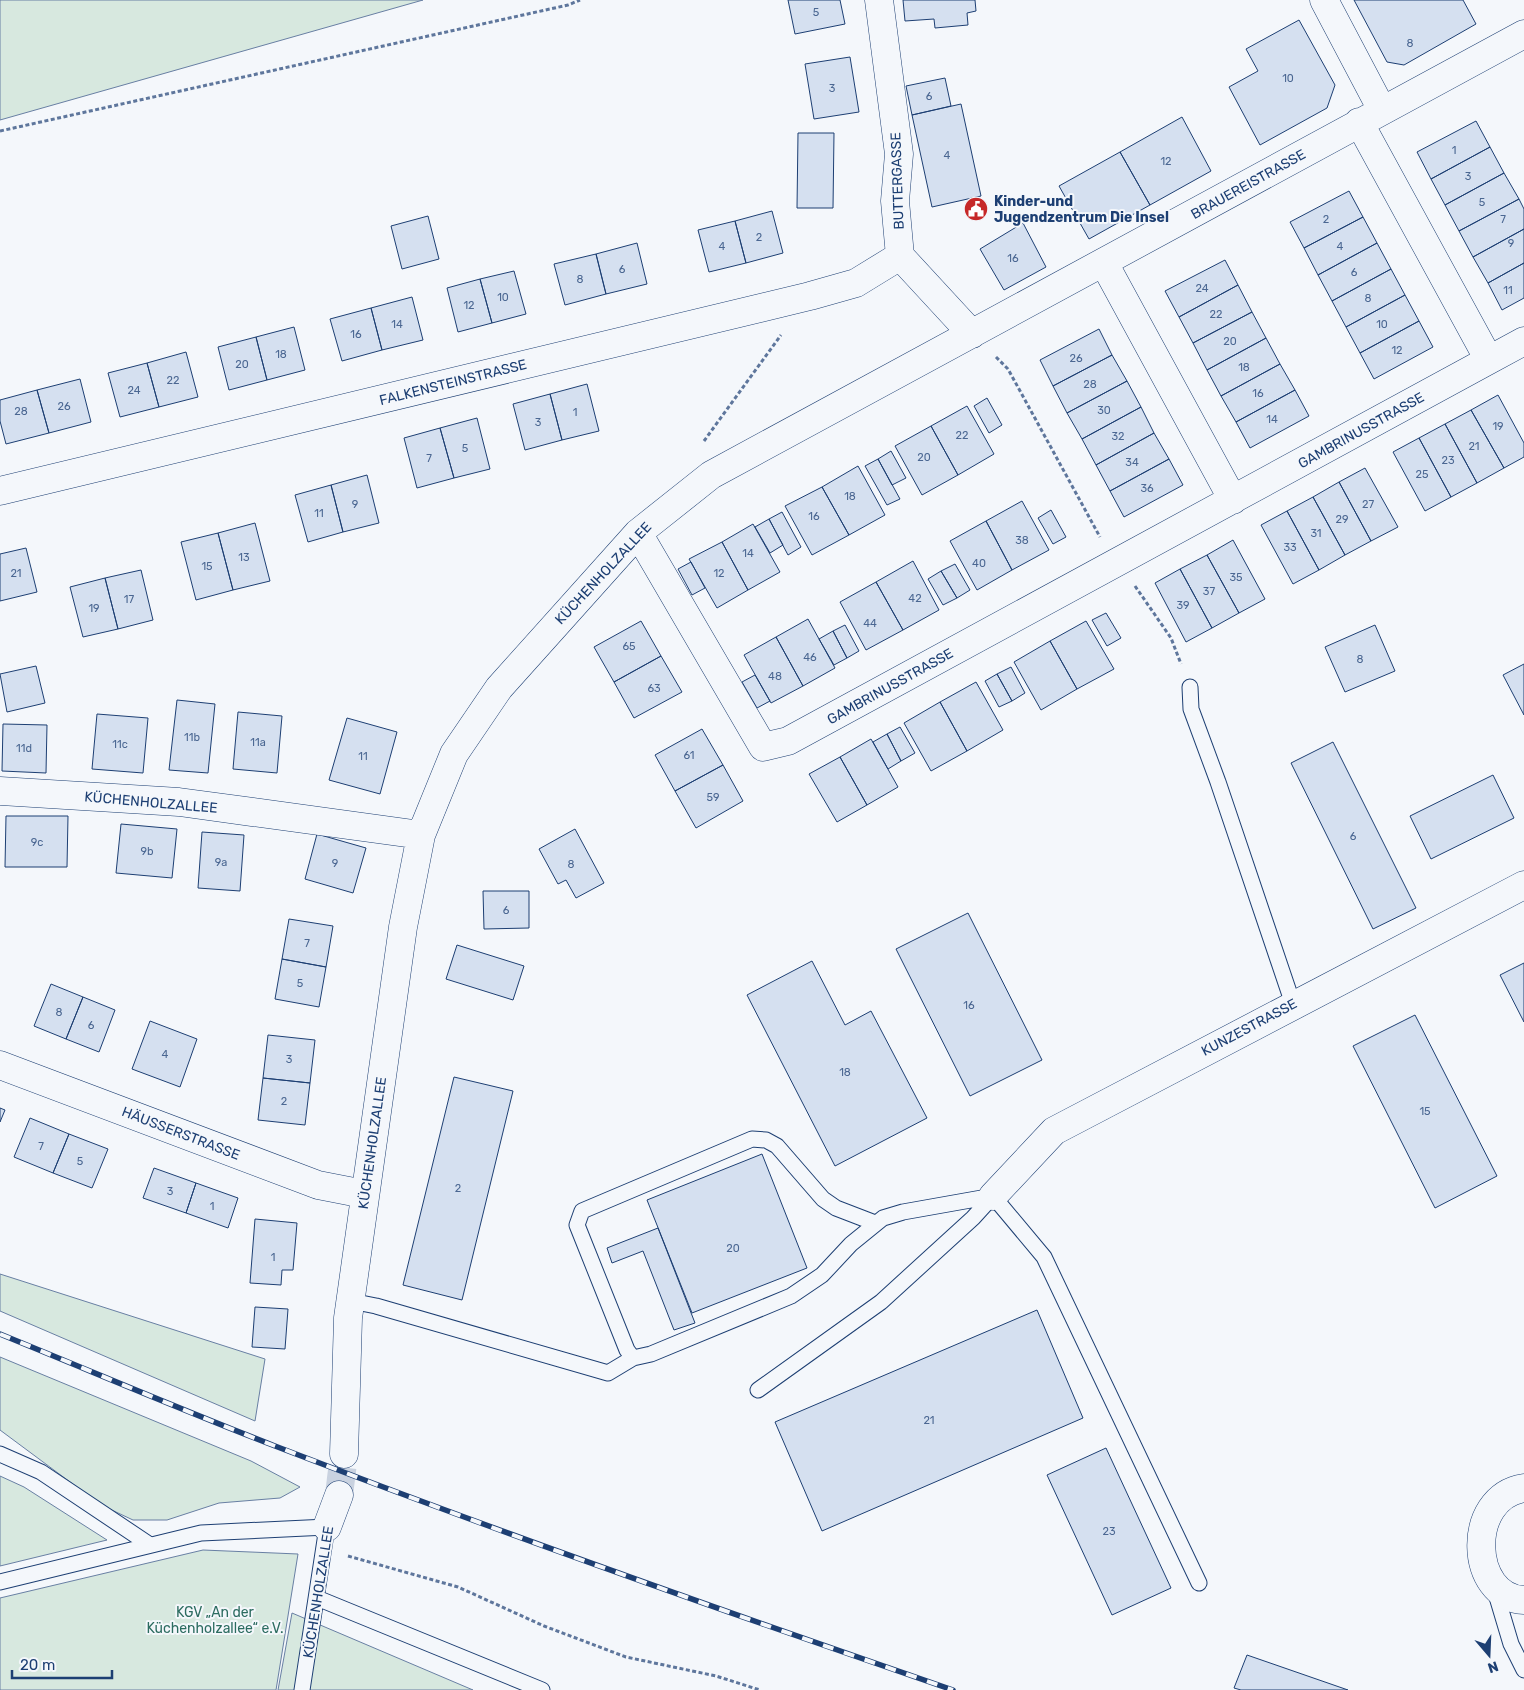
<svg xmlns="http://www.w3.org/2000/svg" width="1524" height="1690" font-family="Rubik,sans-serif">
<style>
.green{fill:#d7e8df;stroke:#687fa3}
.building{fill:#d5e0f0;stroke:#1d3f73}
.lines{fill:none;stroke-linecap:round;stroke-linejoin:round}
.minor-tunnel{stroke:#c9d2e0;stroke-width:28;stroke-dasharray:28 14;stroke-linecap:butt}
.service-casing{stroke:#1d3f73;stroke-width:17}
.minor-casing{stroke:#1d3f73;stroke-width:29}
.path{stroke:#5e769c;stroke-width:3;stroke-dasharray:4 2.5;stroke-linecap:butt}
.service{stroke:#f4f7fb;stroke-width:15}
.minor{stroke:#f4f7fb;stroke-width:28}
.rail-casing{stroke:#1d3f73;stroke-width:5.5}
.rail{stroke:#f4f7fb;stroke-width:4;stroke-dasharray:11;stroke-linecap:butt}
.labels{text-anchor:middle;stroke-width:4;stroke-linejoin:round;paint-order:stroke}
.number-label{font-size:11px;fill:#4b6792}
.street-label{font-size:14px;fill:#1d3f73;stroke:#f4f7fb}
.poi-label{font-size:14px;font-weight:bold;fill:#1d3f73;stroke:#f4f7fb;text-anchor:start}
.park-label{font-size:14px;fill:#2c6c60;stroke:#f4f7fb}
</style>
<rect width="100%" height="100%" fill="#f4f7fb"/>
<path class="green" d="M0,0H423L0,120Z
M0,1274L265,1359L255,1421L0,1311Z
M0,1357L251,1461L300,1487L280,1498L219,1503L167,1520H133L101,1505L0,1430Z
M0,1476L24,1487L107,1540L0,1566Z
M203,1550L298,1554L276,1690H0V1598Z
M292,1613L473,1690H278Z"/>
<path class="building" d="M788,0H840L845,24L795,34Z
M903,0H975L976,11L967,13L968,25L935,28L934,19L905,21Z
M1354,0H1463L1476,24L1404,65L1387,62Z
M1299,20L1335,85L1327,108L1260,145L1229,87L1258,71L1246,49Z
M850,57L859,112L814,119L805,64Z
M945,78L951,106L912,115L906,86Z
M961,104L981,196L932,207L912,115Z
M1182,117L1211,171L1150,205L1120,152Z
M1476,121L1490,147L1431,179L1417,152Z
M798,133H834L833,208H797Z
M1490,147L1504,173L1445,205L1431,179Z
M1120,152L1150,205L1089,239L1059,186Z
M1504,173L1519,199L1459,231L1445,205Z
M1349,191L1363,217L1304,248L1290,222Z
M1519,199L1524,209V229L1473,257L1459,231Z
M772,211L783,253L746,263L735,221Z
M428,216L439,259L402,269L391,226Z
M1363,217L1377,243L1318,275L1304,248Z
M735,221L746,263L709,272L698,230Z
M1023,223L1046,267L1004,290L980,249Z
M1524,229V263L1488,283L1473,257Z
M637,243L647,284L606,294L596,254Z
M1377,243L1391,269L1332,301L1318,275Z
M596,254L606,294L565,305L554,264Z
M1225,260L1238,285L1179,317L1165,291Z
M1524,263V298L1502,310L1488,283Z
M1391,269L1405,295L1346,327L1332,301Z
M514,271L526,314L492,323L480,279Z
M480,279L492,323L458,332L447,288Z
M1238,285L1252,312L1193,343L1179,317Z
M1405,295L1419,321L1360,353L1346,327Z
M412,297L423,340L382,350L371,308Z
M371,308L382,350L342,361L330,319Z
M1252,312L1266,338L1207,370L1193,343Z
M1419,321L1433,347L1374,379L1360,353Z
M294,327L305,370L267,380L256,337Z
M1099,329L1112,355L1053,386L1040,360Z
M256,337L267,380L229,390L218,347Z
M1266,338L1280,364L1221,396L1207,370Z
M186,352L198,397L159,407L147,363Z
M1112,355L1127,381L1067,413L1053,386Z
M147,363L159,407L120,417L108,373Z
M1280,364L1295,390L1236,422L1221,396Z
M80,379L91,422L49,433L37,390Z
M1127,381L1141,407L1082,439L1067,413Z
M587,384L599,431L562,440L550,394Z
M37,390L49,433L6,444L0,421V400Z
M1295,390L1309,416L1250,448L1236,422Z
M550,394L562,440L525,450L513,404Z
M1498,395L1524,443V457L1504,468L1471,410Z
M987,398L1002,425L989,433L974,406Z
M967,406L994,454L958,475L931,426Z
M1141,407L1154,433L1096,465L1082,439Z
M1471,410L1504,468L1477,483L1445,424Z
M477,418L490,469L454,478L440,428Z
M1445,424L1477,483L1451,497L1419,438Z
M931,426L958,475L922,495L895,446Z
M440,428L454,478L417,488L404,438Z
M1154,433L1169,459L1110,491L1096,465Z
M1419,438L1451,497L1425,511L1393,452Z
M891,451L906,478L892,485L878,459Z
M878,459L900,499L887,505L865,466Z
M1169,459L1183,485L1124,517L1110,491Z
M858,466L885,515L849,535L822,487Z
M1365,468L1398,527L1371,541L1339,482Z
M367,475L379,523L343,532L331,485Z
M1339,482L1371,541L1345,555L1313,497Z
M331,485L343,532L308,542L295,495Z
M822,487L849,535L812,555L785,506Z
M1313,497L1345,555L1319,570L1287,511Z
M1022,501L1049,550L1012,570L986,521Z
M1051,510L1066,537L1053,544L1038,518Z
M1287,511L1319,570L1293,584L1261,525Z
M782,512L801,547L788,555L769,519Z
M769,519L783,545L770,553L755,527Z
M986,521L1012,570L977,590L950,541Z
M255,523L270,581L233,590L218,533Z
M753,524L780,572L748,590L722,542Z
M218,533L233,590L196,600L181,542Z
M1233,540L1265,599L1239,613L1207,555Z
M722,542L748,590L717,608L689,559Z
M26,548L37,592L0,601V554Z
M1207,555L1239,613L1212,628L1180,569Z
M913,561L939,610L903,630L876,582Z
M691,562L705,588L692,595L678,569Z
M955,564L970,590L957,598L941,571Z
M1180,569L1212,628L1186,642L1155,583Z
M141,570L153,620L118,629L105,578Z
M941,571L957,598L943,605L928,579Z
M105,578L118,629L83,637L70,587Z
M876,582L903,630L866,650L840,602Z
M1106,613L1121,638L1107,646L1092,620Z
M808,619L835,668L803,686L776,637Z
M641,621L661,656L614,682L594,647Z
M1086,621L1114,669L1077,689L1050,641Z
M845,625L859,651L847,658L833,631Z
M1375,625L1395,671L1345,692L1325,647Z
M833,631L847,658L834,665L819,639Z
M776,637L803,686L771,703L744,655Z
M1050,641L1077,689L1041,710L1014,662Z
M661,656L682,692L634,718L614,682Z
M1524,664V715L1503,675Z
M36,666L45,703L7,712L0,674Z
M1011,667L1025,693L1012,701L997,674Z
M997,674L1012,701L999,707L985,681Z
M755,675L770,701L757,708L742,682Z
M976,682L1003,730L967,751L940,702Z
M177,700L215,704L208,773L169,770Z
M940,702L967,751L931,771L904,723Z
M238,712L282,716L277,773L233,769Z
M97,714L148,718L143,773L92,769Z
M347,718L397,732L380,794L329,780Z
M3,724L47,725L46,773L2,771Z
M900,727L915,753L901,761L887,734Z
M702,729L723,765L675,791L655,755Z
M887,734L901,761L888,769L873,742Z
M871,739L898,787L867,805L840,757Z
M1333,742L1416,908L1373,929L1291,763Z
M840,757L867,805L837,822L809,774Z
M723,765L743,801L696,828L675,791Z
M1493,775L1514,818L1431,859L1410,816Z
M6,816H68L67,867H5Z
M121,824L177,829L172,878L116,873Z
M575,829L604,883L576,898L566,880L558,884L539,849Z
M202,832L244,835L240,891L198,888Z
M317,834L366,848L353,893L305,879Z
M483,891H529V928L484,929Z
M968,913L1042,1060L970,1096L896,949Z
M289,919L333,926L326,967L282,959Z
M457,945L524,966L513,1000L446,979Z
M282,959L326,967L319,1007L275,999Z
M812,961L845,1025L871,1011L927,1118L835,1166L747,995Z
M1524,963V1022L1500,975Z
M51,984L83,997L66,1039L34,1026Z
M83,997L115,1010L99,1052L66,1039Z
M1415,1015L1497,1176L1435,1208L1353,1046Z
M150,1021L197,1039L180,1087L132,1069Z
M268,1035L315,1040L310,1083L263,1078Z
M454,1077L513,1091L462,1300L403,1285Z
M263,1078L310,1083L305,1125L258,1120Z
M0,1108L5,1110L0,1122Z
M30,1118L69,1134L53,1173L14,1157Z
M69,1134L108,1149L92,1188L53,1173Z
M762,1154L807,1268L692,1313L647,1200Z
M154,1168L196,1183L186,1213L143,1198Z
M196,1183L238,1198L228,1228L186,1213Z
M255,1219L297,1223L293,1270H282L281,1285L250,1283Z
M658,1228L695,1323L674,1330L643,1251L612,1263L607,1248Z
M255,1307L288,1309L285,1349L252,1347Z
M1037,1310L1083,1418L822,1531L775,1422Z
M1106,1448L1171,1588L1112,1615L1047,1475Z
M1247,1655L1348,1690H1241L1234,1688Z"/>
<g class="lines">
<path class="minor-tunnel" d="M339,1495L344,1454"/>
<g class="service-casing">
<path id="service" d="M1190,687L1191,709L1218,782L1293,1004
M993,1196L1044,1257L1199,1583
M875,1223L836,1208L823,1199L777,1146L766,1140L752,1139L582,1211L577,1225L627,1350L633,1358L651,1354L791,1296L822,1275L851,1244L883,1218L903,1212L993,1196
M351,1301L376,1306L608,1373L633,1358
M758,1390L881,1302L973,1218L993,1196
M0,1454L41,1472L150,1545
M0,1582L201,1533L327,1527L302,1690
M1494,1587L1511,1644L1524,1670
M317,1598L542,1690"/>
</g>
<g class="minor-casing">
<path id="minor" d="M879,0L899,154L895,201L900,256L972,334
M1324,0L1382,110
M1104,263L1233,500
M1489,360L1524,341
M0,491L810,296L856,283L900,256
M638,533L763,747L788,741L1489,360L1359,122
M0,791L179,802L421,835
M0,1065L318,1185L364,1194
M993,1196L1054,1131L1524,885
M344,1454L348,1318L403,927L421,835L454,754L499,688L638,533L711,475L1524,34
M1524,1488C1465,1497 1469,1598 1524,1600
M327,1527L339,1495"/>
</g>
<path class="path" d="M0,131L568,5L580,0
M996,357L1008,369L1100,537
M704,441L781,335
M1135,586L1171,638L1181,664
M348,1556L458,1587L544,1626L626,1657L716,1676L760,1690"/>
<use href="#service" class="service"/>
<use href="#minor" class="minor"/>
<g class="rail-casing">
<path id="rail" d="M0,1334C91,1371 182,1410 275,1446C499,1532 726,1612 953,1690"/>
</g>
<use href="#rail" class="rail"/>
</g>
<defs>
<g id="civic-disc" transform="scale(1.25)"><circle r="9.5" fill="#c62828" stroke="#f4f7fb"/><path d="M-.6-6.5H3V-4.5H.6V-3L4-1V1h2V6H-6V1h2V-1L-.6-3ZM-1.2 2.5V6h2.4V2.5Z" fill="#fff"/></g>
</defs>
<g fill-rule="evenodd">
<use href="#civic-disc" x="976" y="209"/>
</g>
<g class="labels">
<g class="number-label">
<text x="816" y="16">5</text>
<text x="1410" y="47">8</text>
<text x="1288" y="82">10</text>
<text x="832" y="92">3</text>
<text x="929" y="100">6</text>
<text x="1454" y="154">1</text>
<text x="947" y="159">4</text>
<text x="1166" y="165">12</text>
<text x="1468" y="180">3</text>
<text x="1482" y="206">5</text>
<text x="1326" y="223">2</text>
<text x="1503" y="223">7</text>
<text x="759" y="241">2</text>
<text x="1511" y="247">9</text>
<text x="722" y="250">4</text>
<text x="1340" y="250">4</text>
<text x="1013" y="262">16</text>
<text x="622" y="273">6</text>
<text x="1354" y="276">6</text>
<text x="580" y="283">8</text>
<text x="1202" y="292">24</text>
<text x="1508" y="294">11</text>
<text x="503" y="301">10</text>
<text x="1368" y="302">8</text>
<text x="469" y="309">12</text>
<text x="1216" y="318">22</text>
<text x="397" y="328">14</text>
<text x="1382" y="328">10</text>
<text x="356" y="338">16</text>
<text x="1230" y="345">20</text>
<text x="1397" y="354">12</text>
<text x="281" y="358">18</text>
<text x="1076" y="362">26</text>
<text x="242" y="368">20</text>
<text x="1244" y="371">18</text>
<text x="173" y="384">22</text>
<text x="1090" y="388">28</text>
<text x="134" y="394">24</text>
<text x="1258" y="397">16</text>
<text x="64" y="410">26</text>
<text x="1104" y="414">30</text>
<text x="21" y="415">28</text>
<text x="575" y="416">1</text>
<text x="1272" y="423">14</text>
<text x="538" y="426">3</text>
<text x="1498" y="430">19</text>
<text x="962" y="439">22</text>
<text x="1118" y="440">32</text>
<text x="1474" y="450">21</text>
<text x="465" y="452">5</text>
<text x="924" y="461">20</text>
<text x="429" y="462">7</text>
<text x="1448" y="464">23</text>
<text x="1132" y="466">34</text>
<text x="1422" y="478">25</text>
<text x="1147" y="492">36</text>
<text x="850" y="500">18</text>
<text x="355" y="508">9</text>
<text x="1368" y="508">27</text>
<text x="319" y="517">11</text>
<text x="814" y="520">16</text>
<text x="1342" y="523">29</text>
<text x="1316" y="537">31</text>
<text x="1022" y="544">38</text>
<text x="1290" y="551">33</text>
<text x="748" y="557">14</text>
<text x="244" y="561">13</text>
<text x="979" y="567">40</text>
<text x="207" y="570">15</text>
<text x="16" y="577">21</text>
<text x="719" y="577">12</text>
<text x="1236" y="581">35</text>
<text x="1209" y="595">37</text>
<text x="915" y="602">42</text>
<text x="129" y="603">17</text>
<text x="1183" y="609">39</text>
<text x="94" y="612">19</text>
<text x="870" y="627">44</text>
<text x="629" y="650">65</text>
<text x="810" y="661">46</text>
<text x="1360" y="663">8</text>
<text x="775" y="680">48</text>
<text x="654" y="692">63</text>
<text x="192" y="741">11b</text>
<text x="258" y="746">11a</text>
<text x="120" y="748">11c</text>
<text x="24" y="752">11d</text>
<text x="689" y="759">61</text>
<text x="363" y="760">11</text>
<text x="713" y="801">59</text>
<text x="1353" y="840">6</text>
<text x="37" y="846">9c</text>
<text x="147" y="855">9b</text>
<text x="221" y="866">9a</text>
<text x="335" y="867">9</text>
<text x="571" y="868">8</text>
<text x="506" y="914">6</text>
<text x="307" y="947">7</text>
<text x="300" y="987">5</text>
<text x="969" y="1009">16</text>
<text x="59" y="1016">8</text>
<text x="91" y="1029">6</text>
<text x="165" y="1058">4</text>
<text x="289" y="1063">3</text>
<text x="845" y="1076">18</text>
<text x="284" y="1105">2</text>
<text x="1425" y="1115">15</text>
<text x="41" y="1150">7</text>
<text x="80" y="1165">5</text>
<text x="458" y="1192">2</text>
<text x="170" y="1195">3</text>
<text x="212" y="1210">1</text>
<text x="733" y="1252">20</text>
<text x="273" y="1261">1</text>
<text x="929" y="1424">21</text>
<text x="1109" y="1535">23</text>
</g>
<g class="street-label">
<text transform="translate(897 181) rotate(-92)" y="5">BUTTERGASSE</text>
<text transform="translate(1248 184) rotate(-29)" y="5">BRAUEREISTRASSE</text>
<text transform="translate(453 382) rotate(-14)" y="5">FALKENSTEINSTRASSE</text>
<text transform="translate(1361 430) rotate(-29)" y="5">GAMBRINUSSTRASSE</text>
<text transform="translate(603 573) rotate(-47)" y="5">KÜCHENHOLZALLEE</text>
<text transform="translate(890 686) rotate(-29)" y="5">GAMBRINUSSTRASSE</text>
<text transform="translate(151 802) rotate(5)" y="5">KÜCHENHOLZALLEE</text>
<text transform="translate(1249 1027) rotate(-28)" y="5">KUNZESTRASSE</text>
<text transform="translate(181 1133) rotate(21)" y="5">HÄUSSERSTRASSE</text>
<text transform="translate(372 1143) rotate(-82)" y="5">KÜCHENHOLZALLEE</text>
<text transform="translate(318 1592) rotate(-81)" y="5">KÜCHENHOLZALLEE</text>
</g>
<g class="poi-label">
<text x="994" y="206">Kinder-und<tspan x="994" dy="16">Jugendzentrum Die Insel</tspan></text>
</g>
<g class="park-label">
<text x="215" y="1617">KGV „An der<tspan x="215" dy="16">Küchenholzallee“ e.V.</tspan></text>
</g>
</g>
<g transform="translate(1489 1655) rotate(161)" stroke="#f4f7fb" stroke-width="4" paint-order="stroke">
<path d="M0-4L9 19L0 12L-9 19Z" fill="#1d3f73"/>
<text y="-8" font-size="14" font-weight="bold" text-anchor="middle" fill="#1d3f73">N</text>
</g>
<path d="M12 1670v8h100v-8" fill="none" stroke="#1d3f73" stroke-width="2.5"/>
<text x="20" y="1670" font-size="15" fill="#1d3f73" stroke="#f4f7fb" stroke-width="4" paint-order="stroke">20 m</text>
</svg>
